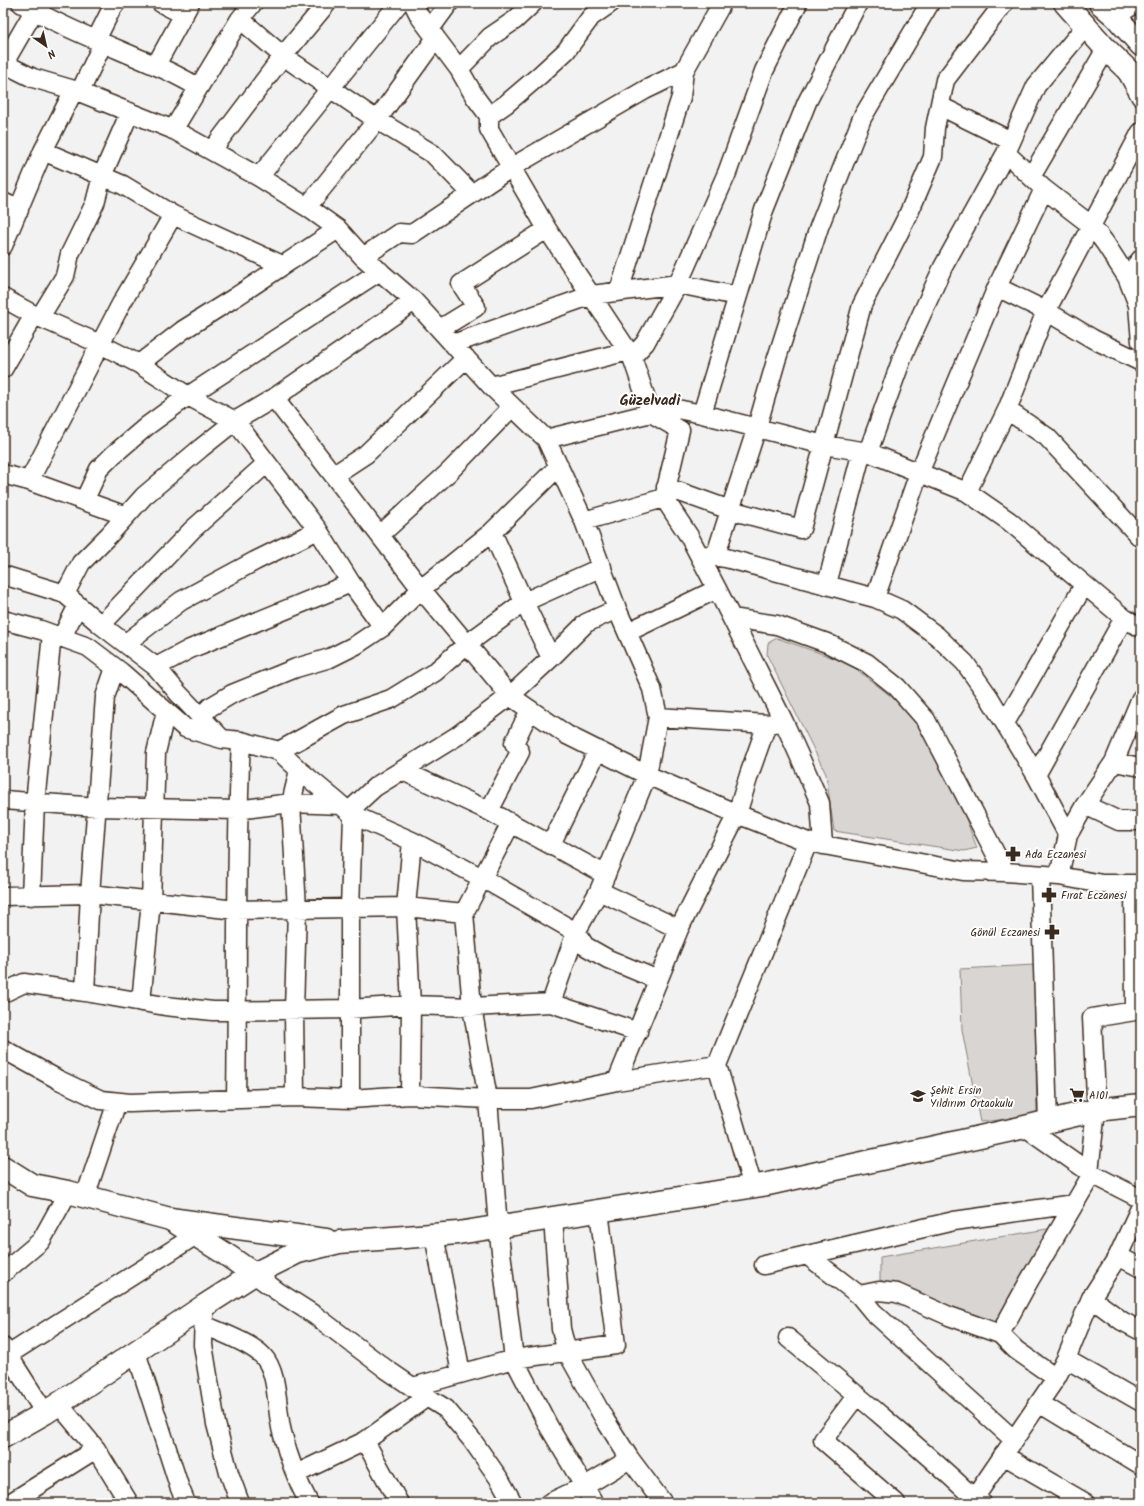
<svg xmlns="http://www.w3.org/2000/svg" width="1144" height="1506" font-family="Kalam,sans-serif">
<style>
.green{fill:#d8d5d2;stroke:#8a8078}
.lines{fill:none;stroke-linecap:round;stroke-linejoin:round}
.minor-casing{stroke:#3b2a1e;stroke-width:21}
.tertiary-casing{stroke:#3b2a1e;stroke-width:25}
.secondary-casing{stroke:#3b2a1e;stroke-width:25}
.primary-casing{stroke:#3b2a1e;stroke-width:25}
.minor{stroke:#fff;stroke-width:18}
.tertiary{stroke:#fff;stroke-width:22}
.secondary{stroke:#fff;stroke-width:22}
.primary{stroke:#fff;stroke-width:22}
.labels{text-anchor:middle;stroke-width:4;stroke-linejoin:round;paint-order:stroke}
.poi-label{font-size:11px;fill:#3b2a1e;stroke:#fff;text-anchor:start}
.district-label{font-size:15px;font-weight:bold;fill:#3b2a1e;stroke:#fff}
</style>
<rect width="100%" height="100%" fill="#f3f2f2"/>
<filter id="ink" filterUnits="userSpaceOnUse"><feTurbulence type="fractalNoise" baseFrequency=".025" numOctaves="2"/><feDisplacementMap in="SourceGraphic" scale="8" xChannelSelector="R" yChannelSelector="G"/><feConvolveMatrix kernelMatrix="1 2 1 2 8 2 1 2 1" color-interpolation-filters="sRGB"/></filter>
<g filter="url(#ink)">
<path class="green" d="M777,638L848,663L914,714L957,795L977,848L964,851L834,831L826,774L767,655L768,643Z
M1034,965L1037,1116L980,1122L962,1030L960,969Z
M1053,1228L994,1329L931,1301L880,1280V1257Z"/>
<g class="lines">
<g class="minor-casing">
<path id="minor" d="M21,3C63,28 109,45 154,65C169,71 184,79 198,87
M161,3L184,15
M413,3L420,17L459,69L475,97L489,116V129L547,229L632,357L651,413L680,430L664,498L689,536L717,589L784,722L807,773L820,803L823,845
M1115,16L1137,3
M240,19L283,56L377,120L433,154L471,193
M430,29L449,3
M96,40L111,10L116,3
M3,63L33,78L74,90L174,130L259,177L307,207L338,229L363,257L414,301L491,386L546,439L584,521L617,609L652,689L658,717L647,775L599,891L576,932L551,1003
M4,63L34,11L42,3
M156,65L190,3
M459,69L490,37L515,20L533,3
M1127,72L1141,97
M80,92L103,43
M940,106L1011,141
M489,116L506,104L540,75L566,51L591,17L611,3
M173,130L240,19L253,3
M212,150L283,56L327,3
M43,151L123,185L173,215L282,265
M1006,153L1044,189L1092,226L1105,243L1127,277L1138,305L1141,342
M259,177L399,3
M1031,177L1106,49
M3,202L19,210
M307,207L377,120L436,38
M3,246L43,151L74,90
M363,257L399,233L412,234L512,167L645,90L684,71
M1127,277L1141,259
M997,287L1046,311L1093,339L1141,362
M619,291L681,97L684,71L722,3
M3,298L34,315L100,344L139,364L188,396L235,421L318,530L351,583L383,627
M40,317L65,276L70,254L95,203L102,176L130,112
M440,329L476,307L461,284L547,229
M453,344L592,295L678,284L737,296
M632,357L645,343L678,284L727,173L764,71L798,3
M139,364L183,330L234,298L338,229
M3,369L34,315
M491,386L628,351
M274,398L421,589L510,696L567,735L647,775L737,814L808,842L963,871L1005,872L1059,876L1102,884H1141
M1007,410L1047,437L1141,538
M702,414L764,210L807,102L858,3
M546,439L651,413L677,409L702,414L824,445L868,452L967,492L1009,521L1124,618L1141,628
M868,452L904,353L943,267L1006,153L1036,86L1085,27
M3,474L29,481L126,516
M334,475L366,454L466,358
M29,481L121,304L173,215
M666,487L730,510L801,529L862,305L908,215L933,157L935,128L945,80L1004,3
M967,492L1007,410L1046,311L1141,132
M84,501L99,469L113,455L147,426L188,396L380,271
M584,521L664,498
M492,532L524,602L551,658
M380,535L449,472L512,407
M703,555L726,558L875,598L902,610L937,636L965,663L989,697L1036,775L1068,835
M715,557L757,427L776,361L819,227L862,118L930,3
M3,575L65,594L101,625L156,667L178,693L222,739L241,741L279,751L299,770L353,815L412,841L482,878L576,932L585,946L608,959L658,980
M827,584L862,451
M65,594L81,563L109,535L144,496L201,448L235,421L274,398L414,301
M875,598L919,473L997,287L1044,189
M732,618L777,625L827,643L867,663L897,687L926,720L1005,872
M3,620L41,630L88,647L121,672L185,728L222,739
M101,625L192,530L267,463
M628,632L717,589
M62,637L78,605
M126,643L181,601L255,561L318,530
M156,667L190,649L351,583
M201,717L210,707L232,694L296,668L330,658L356,645L383,627L421,589L492,532L559,466
M658,717L767,724L779,722
M1005,723L1084,585
M279,751L344,715L391,699L435,672L467,644L524,602L602,567
M1114,762L1141,767
M403,771L489,811L606,875
M1036,775L1124,618
M3,800L98,807L237,810L291,803L341,805
M1085,805L1119,821H1141
M349,811L375,787L457,736L510,696L551,658L586,623L617,609
M489,811L520,752L514,743L530,710
M511,823L464,913L472,1007L488,1099L498,1227L514,1359L549,1427L594,1503
M551,844L598,750
M1040,875L1048,1122
M1059,876L1068,835L1085,805L1114,762L1141,698
M599,891L679,929
M3,896L90,894L236,910L406,907L464,913
M31,896L35,803L52,634
M85,992L90,894L105,697L115,668
M3,993L24,983L85,992L165,1006L213,1011L349,1009L411,1005L472,1007L551,1003L638,1032
M141,1002L151,901L156,753L166,711
M3,1049L59,1080L101,1100L130,1103L295,1097L350,1099L410,1095L488,1099H531L617,1081L717,1065
M617,1081L679,929L737,814L749,775L767,724
M410,1095L411,1005L406,907L412,841
M295,1097L294,1010L297,909L291,803L299,770
M236,1098C238,979 235,860 241,741
M350,1099V909L353,815
M1099,1110L1096,1096L1092,1018L1135,1011L1134,884
M1025,1127L1092,1174L1141,1199
M1089,1172L1096,1110
M753,1187L717,1065L808,842
M85,1197L117,1102
M553,1218L561,1329L567,1352L605,1420L630,1459L663,1503
M434,1235L461,1373
M807,1255L859,1295L873,1312L1013,1439
M1118,1256L1141,1268
M764,1265L954,1221L1074,1204
M3,1273L41,1241L68,1192
M254,1274L277,1291L316,1316L386,1369L427,1397L446,1409L472,1440L500,1480L513,1503
M859,1295L879,1291L897,1293L949,1316L1000,1334L1016,1350L1056,1378
M1091,1298L1122,1321L1141,1331
M204,1314L203,1345L216,1424L229,1473L240,1503
M204,1325C220,1332 251,1343 263,1356C279,1373 276,1410 282,1432C288,1456 297,1481 309,1503
M1000,1334L1029,1281L1092,1174
M788,1338C851,1390 914,1442 974,1498L982,1503
M3,1347L45,1413
M136,1352L179,1486L186,1503
M8,1355L196,1235
M1066,1359L1141,1402
M413,1387L514,1359L616,1345L599,1211
M857,1395L823,1440L896,1503
M58,1403L96,1449L129,1503
M1039,1403L1141,1465
M365,1441L399,1503
M1003,1455L1086,1503
M296,1474L365,1441L427,1397
M10,1503L96,1449
M549,1503L585,1486L630,1459
M971,1503L1056,1378L1066,1359L1091,1298L1118,1256L1141,1206"/>
</g>
<g class="tertiary-casing">
<path id="tertiary" d="M3,1167L32,1185L68,1192L170,1219L224,1253L254,1274"/>
</g>
<g class="secondary-casing">
<path id="secondary" d="M170,1219L326,1240
M3,1437L45,1413L204,1306L254,1274L298,1252L339,1242L458,1233L768,1184L1025,1127L1096,1110L1141,1105"/>
</g>
<g class="primary-casing">
<path id="primary" d="M1065,3L1106,49L1141,83
M1100,3L1115,16L1141,45"/>
</g>
<use href="#minor" class="minor"/>
<use href="#tertiary" class="tertiary"/>
<use href="#secondary" class="secondary"/>
<use href="#primary" class="primary"/>
</g>
</g>
<defs>
<g id="pharmacy-bare" transform="scale(1.2)"><path d="M-2-6h4v4h4v4h-4v4h-4v-4h-4v-4h4Z" fill="#3b2a1e" stroke="#fff" stroke-width="2.5" paint-order="stroke"/></g>
<g id="supermarket-bare" transform="scale(1.2)"><path d="M-6-5.5h2.5l.6 2H6L4.5 2H-2.5L-4.4-4H-6ZM-1.5 3.2a1.3 1.3 0 1 0 .1 0ZM3 3.2a1.3 1.3 0 1 0 .1 0Z" fill="#3b2a1e" stroke="#fff" stroke-width="2.5" paint-order="stroke"/></g>
<g id="school-bare" transform="scale(1.2)"><path d="M0-5L7-2L0 1L-7-2ZM-4 1L0 2.5L4 1V4Q0 6-4 4Z" fill="#3b2a1e" stroke="#fff" stroke-width="2.5" paint-order="stroke"/></g>
</defs>
<g fill-rule="evenodd">
<use href="#pharmacy-bare" x="1013" y="854"/>
<use href="#pharmacy-bare" x="1049" y="895"/>
<use href="#pharmacy-bare" x="1052" y="932"/>
<use href="#supermarket-bare" x="1077" y="1095"/>
<use href="#school-bare" x="918" y="1096"/>
</g>
<g class="labels">
<g class="poi-label">
<text x="1025" y="858">Ada Eczanesi</text>
<text x="1061" y="899">Fırat Eczanesi</text>
<text x="1040" y="936" text-anchor="end">Gönül Eczanesi</text>
<text x="930" y="1094">Şehit Ersin<tspan x="930" dy="13">Yıldırım Ortaokulu</tspan></text>
<text x="1089" y="1099">A101</text>
</g>
<g class="district-label">
<text x="650" y="405">Güzelvadi</text>
</g>
</g>
<rect width="1144" height="1506" fill="none" stroke="#fff" stroke-width="16"/>
<rect x="8" y="8" width="1128" height="1490" fill="none" stroke="#3b2a1e" stroke-width="1.5" filter="url(#ink)"/>
<g transform="translate(46 46) rotate(146)" stroke="#ffffff" stroke-width="3" paint-order="stroke">
<path d="M0-3L7 15L0 10L-7 15Z" fill="#3b2a1e"/>
<text y="-6" font-size="11" font-weight="bold" text-anchor="middle" fill="#3b2a1e">N</text>
</g>
</svg>
